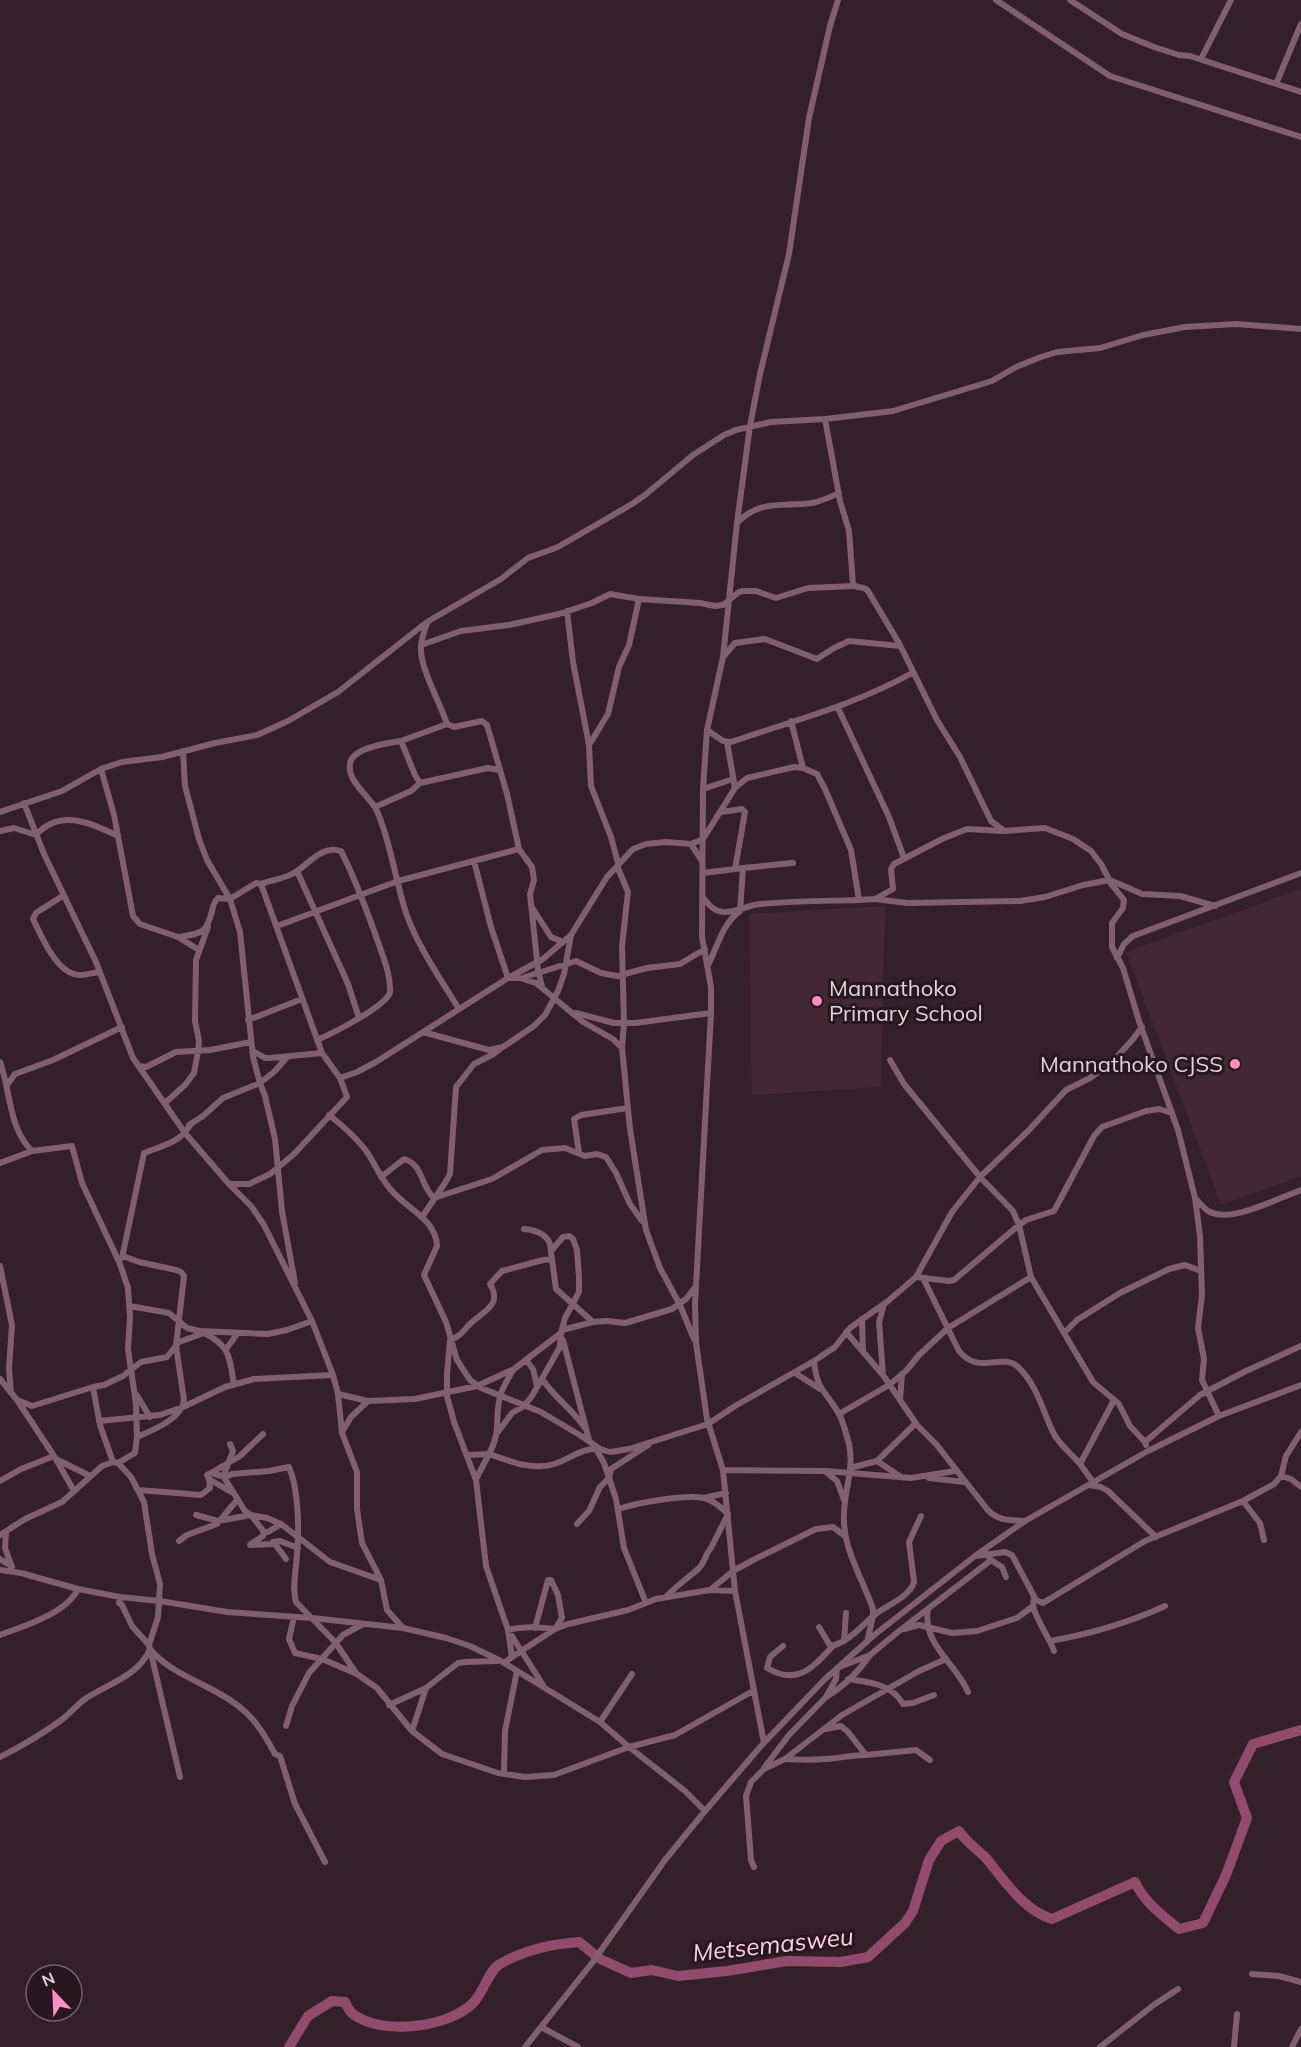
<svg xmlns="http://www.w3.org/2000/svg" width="1301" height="2047" font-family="Mulish,sans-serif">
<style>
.built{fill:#422833}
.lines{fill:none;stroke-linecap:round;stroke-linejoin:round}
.river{stroke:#924b6c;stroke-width:10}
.minor{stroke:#81606e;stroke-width:6}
.poi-dot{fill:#fc8fc1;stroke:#29171f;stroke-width:2}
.labels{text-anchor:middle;stroke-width:6;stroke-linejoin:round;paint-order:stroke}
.poi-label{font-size:22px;fill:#e0d2d7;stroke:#29171f;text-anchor:start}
.water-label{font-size:24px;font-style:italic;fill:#fbd0e1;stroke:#29171f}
</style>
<rect width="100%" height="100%" fill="#342028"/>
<path class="built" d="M1301,889V1176L1221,1205L1126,952Z
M885,906L881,1087L752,1095L749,914Z"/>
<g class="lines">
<path class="river" d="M289,2047L308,2016L332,2001L345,2002C347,2006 349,2011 353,2014C381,2036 450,2028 474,2002C483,1993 489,1970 500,1964C524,1950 552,1944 579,1942L600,1959L631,1973L652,1970L678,1976L727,1971L787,1961L841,1962L868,1957L905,1923L913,1911L929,1860L941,1841L959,1831C966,1842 977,1849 986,1858C1004,1880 1024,1911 1052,1919L1135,1882C1144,1902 1162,1915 1179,1929L1203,1923L1226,1875L1247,1818L1234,1782L1253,1744L1301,1730"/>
<path class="minor" d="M996,0L1110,76L1301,137
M1070,0L1122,34L1154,47L1179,55L1190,56L1301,92
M1201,59L1231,0
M1276,84L1301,24
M825,419L840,501L849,531L853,584C857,590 864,585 868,591L899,643L937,720L960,757L991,821L1003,830
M737,523C760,499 783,507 812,503C822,501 830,497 839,493
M567,611L573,662L589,745
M427,623C425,630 421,639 421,646C419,667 440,702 447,724L454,727L482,721L487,725L507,794L519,849
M421,645L461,631L509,625L559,614L592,603L610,594L639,599
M724,656L735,643L765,639L817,659L834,648L849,641L900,646
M838,708L889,817L904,858
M791,721L803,768
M707,730L723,741L731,742C792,721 855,705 912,673
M401,741L447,724
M727,742L735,788
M183,751L185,786L199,839L207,860L230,899L240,932L253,1057L260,1083L265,1096L275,1139L282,1211L295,1283
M101,769L122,762L162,757L215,743L257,735L288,721L338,692L427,622L501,579L528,558L558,547L632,504L645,495L693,455L724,435L736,430L771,422L825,419L893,411L992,381L1016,367L1041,357L1057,352L1100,348L1143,335L1185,327L1236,324L1301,329
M703,789L733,779
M24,803L44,854L96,962L133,1058L185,1133L229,1184L251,1206L264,1225L312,1321L333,1375L338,1394L342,1433L357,1472V1509L362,1543L381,1580L387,1610L403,1628
M375,807L411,791L420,783
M0,812L62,791L101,769L114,815L133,916L140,924L178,937L199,950
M721,812L742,809L745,812L735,869
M0,831L14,828L36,835
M36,835C60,808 91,823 118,836
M691,844L703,839L735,788L747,778L794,767L803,768L817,774L825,789L851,850L859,900
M474,861L491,927L508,978H520L536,983L583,1022L613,1039L622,1048L630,1129L646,1230L660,1268L680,1305L694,1339
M618,863L611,837L591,786L589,745L608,714L619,667L629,645L639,599L700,603L715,606L723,605L739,592L743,591H756L776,598L808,588L854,586
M617,866L628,892L622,946L624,1023L622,1048
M743,868L793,863
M297,871L348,984L359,1018
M703,873L743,868L740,911C722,924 718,946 708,965
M261,884L322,1053
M64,895L36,913L33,919C42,937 57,975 80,975C86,975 93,973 99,972
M702,896C708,904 714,912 724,912C739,912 748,905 760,904C793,901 826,901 859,900L875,899L907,903L1020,901L1045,897L1083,885L1110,880L1142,894L1180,896L1215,906
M875,899L893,889L891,869L894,864L942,839L967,829L1003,831L1045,828L1073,839L1091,851L1101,864L1112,885L1124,900L1123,908L1112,923V947L1123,968L1139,1021L1178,1130L1195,1198L1200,1236L1202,1295L1198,1328L1204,1359L1202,1380L1219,1416
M533,909L551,937L563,942
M277,926L398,881L519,849L532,867L534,880L530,894L538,970L542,987
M178,937C201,933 206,935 212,911C213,905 214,902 218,898L230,899L256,883L261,884C271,880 283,879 292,874C308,866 321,844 341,851C356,880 366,909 377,939C383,957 391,974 390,993C383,1008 333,1033 317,1040
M1117,958L1124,944L1133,936L1301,873
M525,977L576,961L601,973L617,976L647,968L680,964L705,949
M459,1009C440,978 418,947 406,913C395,879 391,843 377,811C370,796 347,782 350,764C351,748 388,743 401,741L415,775L420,783L488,768L499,770
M576,1013L614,1023H635L711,1013
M248,1020L302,999
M423,1032L489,1050L503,1047L534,1026L545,1015L558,991L564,974L571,935
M890,1060L904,1084L980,1177L1013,1211L1019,1225L1031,1277L1093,1382L1119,1404L1130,1426L1145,1442
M0,1062C11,1092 8,1127 32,1151
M139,1066L146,1067L176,1052L210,1050L251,1042
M340,1078L357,1072L376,1062L508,978L543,959L571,935L607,877L633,849L646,844L666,842L691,844L702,861
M7,1085L15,1074L53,1060L122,1027
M165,1103L185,1085L194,1073L198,1051L199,1041L195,1021L196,960L208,927
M329,1115C343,1126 359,1140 369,1155C376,1167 382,1180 391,1190C407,1209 436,1219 437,1246L424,1275L446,1322L457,1360L470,1380L481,1388L541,1412L583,1437L600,1449L610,1452L629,1449L708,1424L735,1406L814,1361L835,1347L850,1328L888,1301L916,1277L952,1212L980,1177L1028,1131L1066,1090L1090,1078L1115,1059L1133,1039L1142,1027
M189,1125L203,1116L223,1098L260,1083L275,1071L287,1057
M579,1153L574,1119L581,1115L628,1108
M0,1163L32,1151L72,1146L82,1183L120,1264L128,1288L130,1317L128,1349L136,1404L137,1437L135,1453L118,1463
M381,1177L404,1159C424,1165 420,1186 434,1198L492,1179L542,1150L565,1148L585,1156L597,1154L606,1157L616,1173L630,1204L642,1221
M229,1184H249L270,1174L294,1154L347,1097L340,1078L322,1053L270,1058H265L253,1051
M1196,1199C1200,1203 1204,1209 1210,1212C1231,1223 1279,1198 1301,1190
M422,1217L445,1183L450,1174L456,1087L474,1064L492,1055L500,1049
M524,1229C535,1230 546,1233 550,1244L556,1289L593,1322
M123,1256L139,1262L176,1270L181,1272L184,1276L176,1346L184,1400C182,1419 153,1430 137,1437
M122,1258L144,1153C162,1146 180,1143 191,1124
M0,1266L12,1325L9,1368L11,1393
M916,1277L949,1281L954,1280L1019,1225L1026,1220L1054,1211L1094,1136L1102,1127L1146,1111L1159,1109L1172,1113
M923,1278L959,1351C979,1376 1003,1352 1018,1367C1037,1385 1042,1409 1053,1432C1058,1444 1072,1454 1080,1464
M130,1306L169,1313L187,1328L199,1331L268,1334L287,1330L312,1321
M862,1319L863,1351
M562,1330L593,1322L607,1321L625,1323L672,1309L686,1299L696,1286
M202,1332C231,1346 229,1356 234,1385
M846,1332L883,1375L917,1425L936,1444L987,1509C997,1521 1010,1520 1025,1521
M1065,1332L1077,1320L1120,1293L1169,1269L1185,1265L1201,1271
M563,1340L589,1440
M226,1349L238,1333
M526,1360L533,1369L537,1386
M814,1361C817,1392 826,1390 839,1414C844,1423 846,1435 849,1444C855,1470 842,1496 844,1522C845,1552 863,1580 873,1609V1616L867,1642
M795,1373L820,1389
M883,1375L879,1322L884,1304
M0,1379L17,1400L56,1459L74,1491
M542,1379C555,1398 573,1410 585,1428
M93,1387L104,1385L123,1376L141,1362L167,1357L179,1342L204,1333
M136,1394L150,1417
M338,1394L368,1401L415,1399L477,1386L514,1369L561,1333L565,1318L579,1292V1277L577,1250L573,1239L569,1236L563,1237L551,1251
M17,1400L32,1406L93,1387L100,1425L113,1462
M900,1400L902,1374
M839,1414L889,1385L906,1371L919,1355L948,1328L1031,1277
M99,1421L160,1415L183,1407L225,1387L254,1379L333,1375
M342,1432L351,1417L368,1401
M498,1432L512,1413L524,1406L532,1396L560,1347L561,1333
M230,1444L233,1451L224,1474L225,1479L245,1511L251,1515L267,1518L281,1524L330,1562L381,1580
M1146,1445L1145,1442L1200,1395L1246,1371L1301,1346
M596,1449L604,1463L616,1499L624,1548L646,1603
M467,1455L489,1454C502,1430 494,1420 500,1397C502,1388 508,1379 513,1370
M58,1460L90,1476
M877,1461L901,1477
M850,1468L877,1461L916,1423
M723,1470L826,1471L911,1478L955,1471
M826,1472L837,1481L844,1500
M211,1473L240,1456L263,1434
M1281,1476L1291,1479L1301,1487
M929,1478L964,1482
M476,1479L489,1454C509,1461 533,1471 554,1464C570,1459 581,1448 598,1449
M0,1481L21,1469L54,1456
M1093,1482L1080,1464L1114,1400
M1089,1485L1101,1487L1108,1491L1156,1537
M139,1490L201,1495L210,1488L209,1479
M233,1493L209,1479L207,1475L211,1473L225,1477L232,1474L269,1471L289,1467C299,1490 299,1530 297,1555C296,1570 292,1588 296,1602L335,1642L356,1673
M704,1498L726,1493
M1243,1501L1260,1523L1264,1540
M618,1509C637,1503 685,1494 704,1498C713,1500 721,1507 728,1514L711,1548C705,1554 705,1563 698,1569C688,1578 676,1586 667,1596
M196,1515L218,1521L251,1515L264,1532
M577,1524L589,1511L600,1487L609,1478L611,1469L648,1445
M6,1532L5,1548L12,1567
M0,1535L25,1519L62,1502L102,1466L113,1462L118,1463L131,1477L144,1502L152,1554L160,1584L158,1617L149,1645L180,1777
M179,1541L187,1535L217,1524L237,1500
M273,1542L280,1541L298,1548
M251,1544L263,1536L264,1532H268L281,1524
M250,1545L275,1544L286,1559
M976,1556L1005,1552L1012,1555L1036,1600L1043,1603L1145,1541L1243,1501L1274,1484L1281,1476L1286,1456L1301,1432
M0,1559L11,1566
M991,1560L1002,1567L1006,1577
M0,1570L21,1573L78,1589L120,1597L160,1601L227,1612L312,1618L403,1628L446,1638L470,1646L501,1661L600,1722L629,1747L685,1791L705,1811
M710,1590L735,1591
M120,1597L119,1603L122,1605L132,1626L149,1645
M1033,1606C1037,1622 1048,1635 1054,1651
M928,1609C922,1645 956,1663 968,1692
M846,1613L844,1641C855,1634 863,1625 873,1616C886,1605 909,1598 914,1582L909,1542L921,1516
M294,1617L289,1639L295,1653L322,1659L357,1674L377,1688L412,1731L442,1754L498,1773L525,1777L554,1775L629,1747L675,1735L753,1691
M819,1627L829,1644L833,1646L844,1641
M904,1629L919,1625L952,1633L977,1631L1017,1618L1033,1606L1034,1597
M0,1635C24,1626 67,1613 78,1589
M1050,1641C1090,1634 1128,1623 1165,1606
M783,1646L770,1657L767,1668C798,1686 812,1668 833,1646
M870,1655C859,1671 843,1687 826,1697L836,1679L837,1668L870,1655L899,1631L991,1560L988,1555
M512,1657L555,1629L568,1624L628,1610L656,1599L710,1590L733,1571L755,1559L816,1529L833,1527L845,1536
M504,1663L512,1657L508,1630C523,1626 540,1627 555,1629L562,1618L558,1595L551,1580H548L535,1628
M848,1679C869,1682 892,1684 903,1704L913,1703L934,1695
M543,1685L508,1630L486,1566L476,1480L454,1422L447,1396V1374L450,1340C461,1337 464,1329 472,1322C486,1310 502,1304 490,1284L502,1271L543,1260L552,1259
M389,1705L426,1688L458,1663L465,1662L497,1661
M600,1722L632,1674
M286,1726L292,1706L309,1673L343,1635L363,1624
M825,1729L841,1726L848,1732L866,1755L916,1750L930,1760
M412,1731L426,1688
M764,1743L735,1591L723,1470L707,1419L696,1343L695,1304L711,1013V987L702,937L703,789L707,730L723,657L737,523L750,426L760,374L789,254L809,118L830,26L838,0
M0,1757C22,1746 44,1733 64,1718C71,1712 77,1705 85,1699C107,1684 139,1676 150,1649C168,1671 196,1680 220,1694C249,1710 260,1726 275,1754L280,1756L295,1804L325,1862
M786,1759C799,1760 813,1760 826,1759C840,1758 852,1755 866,1755
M764,1768L789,1735L826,1697
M504,1774L505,1731L517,1671
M754,1867L751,1860L746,1796L751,1782L764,1769L785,1759L842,1715L919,1671L946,1659
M1252,1974L1279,1976L1301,1982
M541,2027L578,2047
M525,2047L592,1963L665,1860L705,1811L761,1746L824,1680L873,1636L975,1556L1025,1521L1148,1451L1219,1416L1301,1385
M1100,2047L1155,2004L1178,1989
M1234,2047L1237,2014
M1292,2047L1301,2029"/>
</g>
<g class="poi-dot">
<circle cx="817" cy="1001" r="6"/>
<circle cx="1235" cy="1064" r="6"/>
</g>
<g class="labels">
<g class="poi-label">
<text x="829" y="996">Mannathoko<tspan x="829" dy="25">Primary School</tspan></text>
<text x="1223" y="1072" text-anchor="end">Mannathoko CJSS</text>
</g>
<g class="water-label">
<text transform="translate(773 1945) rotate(-6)" y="8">Metsemasweu</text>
</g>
</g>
<g transform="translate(54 1993) rotate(337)"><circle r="28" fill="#29171f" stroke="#726269" stroke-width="1.5"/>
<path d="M0-4.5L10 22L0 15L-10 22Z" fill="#fc8fc1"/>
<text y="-9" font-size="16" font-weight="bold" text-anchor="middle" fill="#e0d2d7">N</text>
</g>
</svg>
